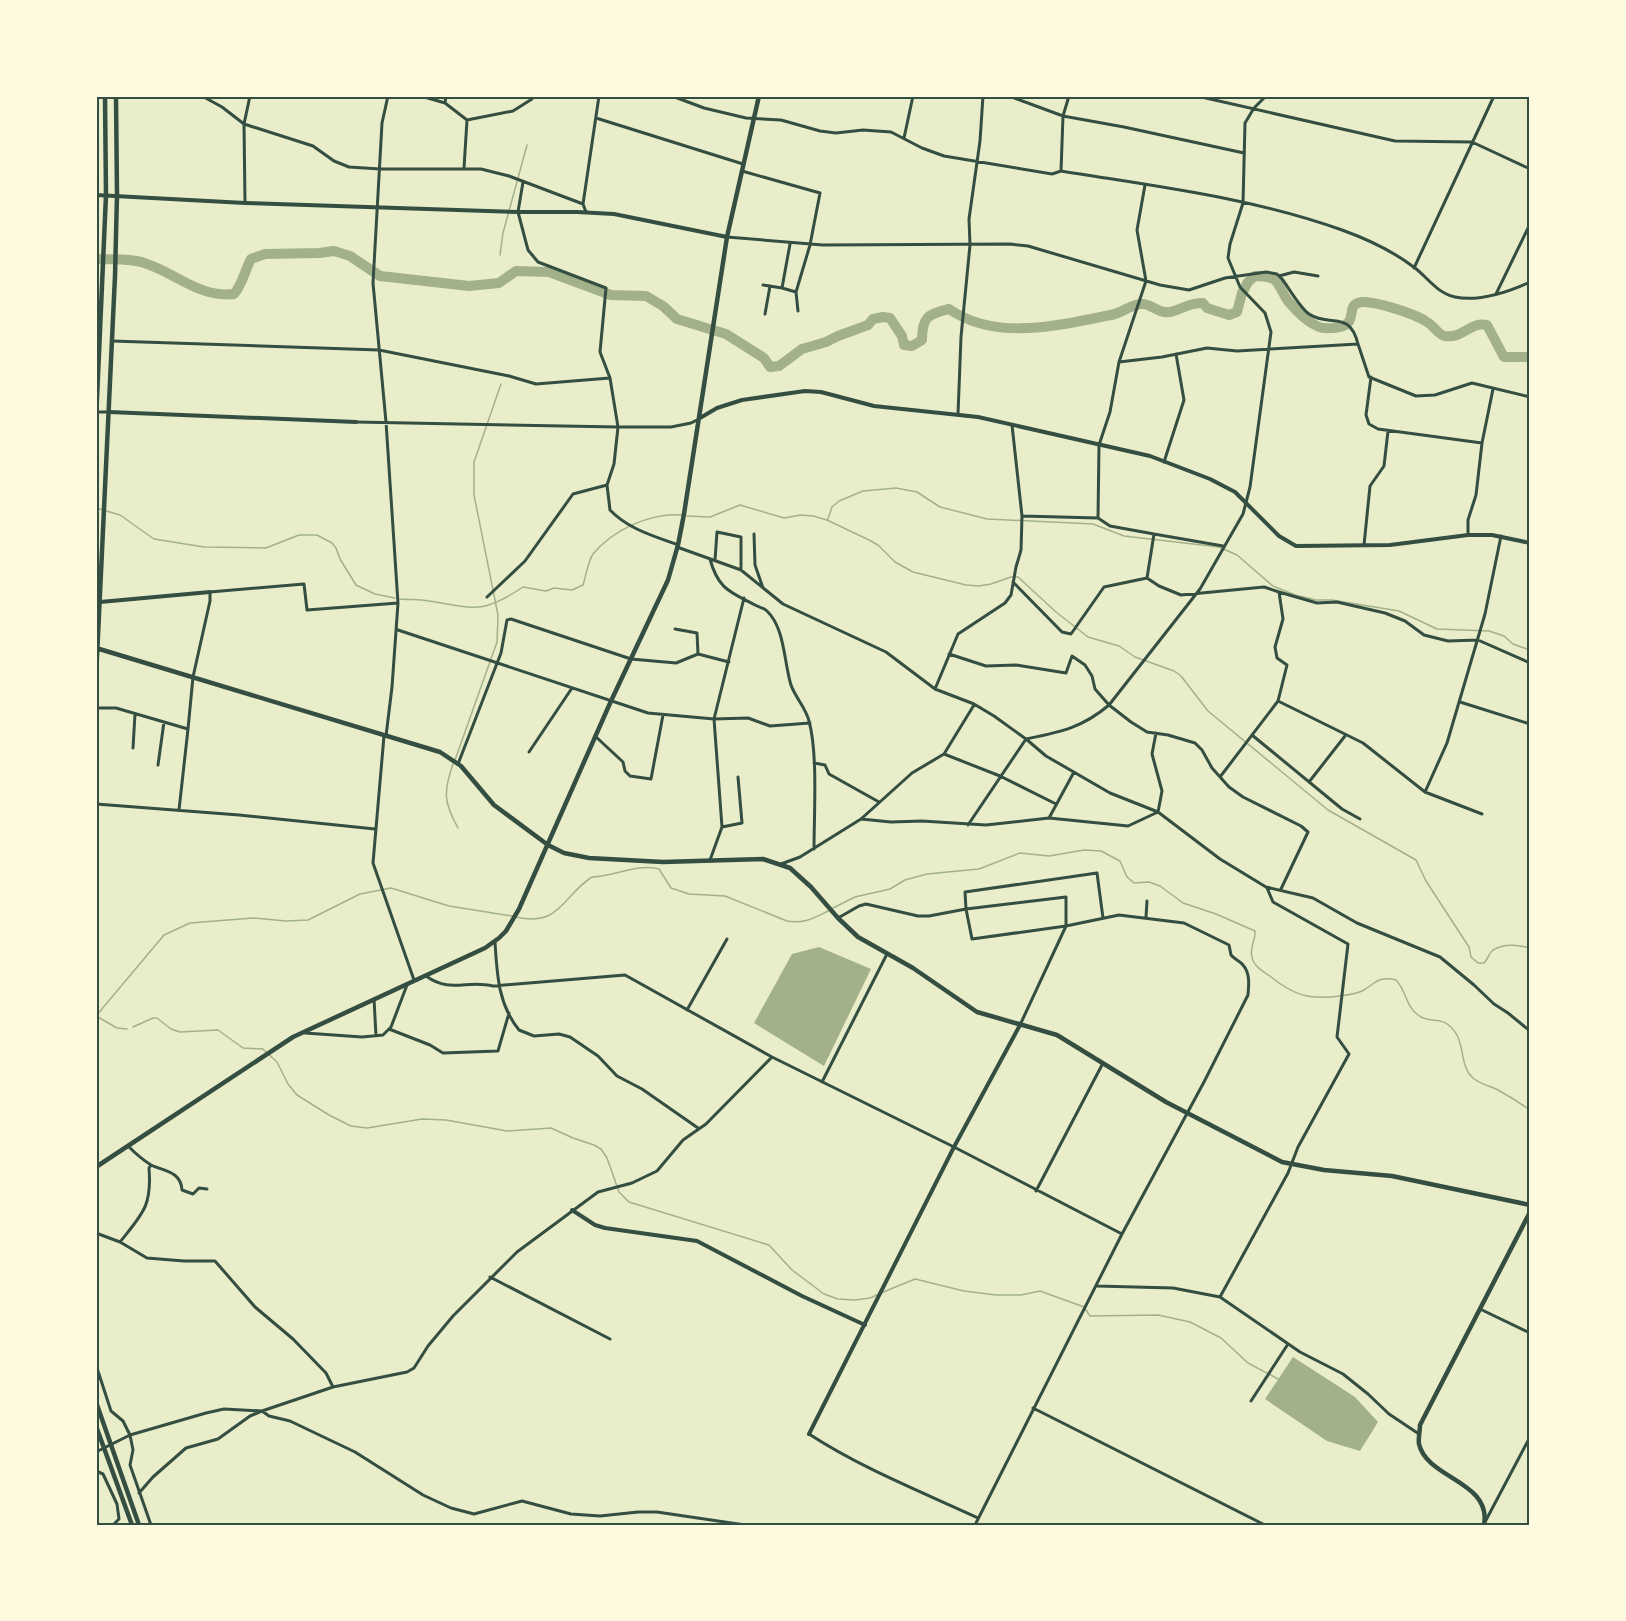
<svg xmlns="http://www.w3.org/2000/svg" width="1626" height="1621" font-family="'Roboto Serif',serif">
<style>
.water{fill:#a3b18a}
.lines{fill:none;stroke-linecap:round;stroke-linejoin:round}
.stream{stroke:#a3b18a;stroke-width:1.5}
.river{stroke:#a3b18a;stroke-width:10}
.minor{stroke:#344e41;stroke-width:3}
.tertiary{stroke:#344e41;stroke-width:4}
.secondary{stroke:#344e41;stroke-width:4.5}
.primary{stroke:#344e41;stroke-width:4.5}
.neatline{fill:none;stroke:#344e41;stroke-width:2}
</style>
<rect width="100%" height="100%" fill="#e9edc9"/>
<path class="water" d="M819,947L871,969L824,1066L754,1023L792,954Z
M1293,1357L1355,1397L1378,1422L1360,1451L1327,1441L1265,1399Z"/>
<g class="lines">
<path class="stream" d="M500,255L503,233L527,145
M96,508L120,515L154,539L204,547L266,548L299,535H317L332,543L336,548L340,559L356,585L375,594L395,598
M687,516L710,517L740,505L784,518L801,515L813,516L827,520L869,540L878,545L895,562L913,572L966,585L979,586L991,584L1011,577H1018L1056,612L1088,637L1119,646L1135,657L1174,671L1181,676L1208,711L1328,810L1416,860L1426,881L1469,947L1471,957L1478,963H1484C1488,959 1489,953 1493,950C1504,943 1519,945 1530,948
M828,519L832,507L839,501L863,491L896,488L917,492L940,507L987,519L1093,524L1124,536L1219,547L1237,555L1273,586L1295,595L1316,600H1332L1399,611L1437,629L1489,631L1504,636L1513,644L1530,650
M400,599C410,600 419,599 429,601C475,608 481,615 523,587L546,591L554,588L572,590L583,585C586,576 588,561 593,554C614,529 650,513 682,515
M455,760L497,642L498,615L474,495V462L501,384
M453,764C443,792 444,803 458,828
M833,908L855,897L890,889L905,880L927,874L979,869L1020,853L1049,856L1084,850L1101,851L1120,861L1127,877L1134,883L1149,882L1160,886L1183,903L1216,914L1255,931C1256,940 1249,948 1252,957C1253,966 1264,972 1271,977C1295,996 1310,1000 1340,996C1347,995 1356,994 1362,991C1377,983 1376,976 1396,980C1406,990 1406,1007 1418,1015C1432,1026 1443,1012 1457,1035C1464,1048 1461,1068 1473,1078C1480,1084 1490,1086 1498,1090C1509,1096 1520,1103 1530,1110
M516,917C561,927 562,896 592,877C613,877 638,863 659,869L671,888L689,894L725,896L787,921C804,924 814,918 828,911
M96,1016L164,935L190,923L253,918L286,921L308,920L360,894L391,888L449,906L512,916
M96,1016L117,1028L127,1029
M133,1027L153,1018H157L171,1029L180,1032L218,1030L243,1048L263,1049L277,1062L288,1084L297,1095L329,1115L351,1126L367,1128L422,1119L446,1120L507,1131L551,1128L573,1138L594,1145L601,1149L607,1158L619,1192L629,1202L769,1245L792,1270L824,1294L838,1299L855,1300L870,1298L877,1295
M881,1293L915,1279L964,1291L996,1295H1021L1040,1291L1084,1307L1090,1316L1158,1315L1190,1322L1221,1338L1248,1363L1280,1380"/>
<path class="river" d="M96,259C112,260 132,258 147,264C177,274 200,298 234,294C242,285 245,270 251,259L265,254L319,253L334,251L350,256L380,276L469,286L499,283L516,271L549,272L611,295L646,296L663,306L677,319L726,334L764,358L770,367L779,366L802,349L826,342L838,336L868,325L873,319L883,317L890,318L902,336L904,345L912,346L922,340C922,318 927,314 949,309C997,342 1058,325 1111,315C1123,313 1132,303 1143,304C1153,305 1159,314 1170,312C1184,309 1187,303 1203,303L1207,308L1229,315L1237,312L1242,293L1248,282L1255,276C1281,276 1276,284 1288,301C1297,312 1307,322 1319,327C1324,329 1328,328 1333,328C1363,326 1342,304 1362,302C1375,301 1416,314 1427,322C1434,326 1437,333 1444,336C1464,339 1470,321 1487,325L1504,357H1530"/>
<path class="minor" d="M202,96L222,107L244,124L313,146L334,161L349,167L380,169H481L509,176L583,204L586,212
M421,96L445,103L467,120L513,111L532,99
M672,96L704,108L746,118L781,120L820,131L836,133L863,130L891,132L922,148L944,156L1052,174L1061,171C1153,186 1254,198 1342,230C1367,239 1393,251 1415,268C1428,278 1437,293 1455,297C1480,302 1508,292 1530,282
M1009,96L1063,116L1124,127L1244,153
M1197,96L1395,141L1472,142L1530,169
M445,103L446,96
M596,118L743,164
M904,138L913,96
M464,168L467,120
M742,171L820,193L810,245L796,292L798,311
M1061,171L1063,116L1069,96
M523,182L518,212L528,250L538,262L606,288L600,352L610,378L618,427L614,464L607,485L610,510C628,529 654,536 678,545
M1145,185L1137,230L1146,281L1119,362L1110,412L1099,445L1098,518L1110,526L1154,534L1147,578
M245,203L244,124L250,96
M583,204L599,96
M727,237L823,245L1010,244L1028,246L1160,285L1189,290L1225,278L1266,272L1277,274L1282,279C1289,288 1300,308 1309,314C1330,328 1349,309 1358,344
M1414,268L1494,96
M1279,276L1294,272L1318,276
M763,285L782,288L790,244
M782,288L796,292
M1496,294L1530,224
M765,314L770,286
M112,341L379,350L509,376L536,384L610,378
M1119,362L1162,357L1207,348L1237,351L1358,344L1369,377L1416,396L1435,395L1472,383L1530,397
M1371,377L1366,415L1369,424L1378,429L1482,443
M96,412H109
M958,414L961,337L970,245L969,219L980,141L983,96
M356,422L618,427H671L691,423L699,419
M1164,462L1184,400L1176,354
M1022,516L1098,518
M754,534L755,565L763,588
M1154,534L1223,546
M1468,535V520L1476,495L1482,443L1493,389
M1364,545L1370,486L1384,466L1388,431
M677,547L741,570L783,604L886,652L935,689L974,704L994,716L1026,739L1046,756L1110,793L1158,812L1220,859L1266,887L1313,898L1357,923L1440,957L1474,985L1494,1004L1508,1013L1530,1031
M710,559C718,589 730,592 755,605C759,607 764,608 767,611C785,628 784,663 791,685C795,697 806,708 809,721C818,754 814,813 814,849
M715,560L717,532L741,537V570
M1013,582L1062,632L1071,634L1104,587L1147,578L1159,586L1181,595L1264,587L1279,592L1283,619L1275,647L1277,658L1287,665L1278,701L1220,777
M1279,592L1317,603L1337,602L1385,613L1405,621L1424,635L1448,641L1478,640L1530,663
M487,597L525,561L573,494L607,485
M675,629L697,633L698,654
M398,630L648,713L714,719L748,718L770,726L810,723
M949,654L986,666L1016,665L1066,673L1072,656L1085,665L1092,676L1095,689L1109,705L1131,722L1147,732L1168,735L1195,743L1202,750L1212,768L1229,787L1243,797L1301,826L1308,832L1281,889
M935,689L958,634L1005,603L1011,595L1016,567L1021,550L1022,516L1012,425
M1278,701L1363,743L1425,792L1482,814
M1460,702L1530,724
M96,708H116L188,729L179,810
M188,729L193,677L210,601V592L304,584L307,610L398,603
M1156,733L1152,754L1162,791L1158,812
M1252,735L1342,809L1360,819
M384,736L373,863L414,980
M386,736L392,687L398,603L386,422L373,283L382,123L388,96
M595,736L623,762L625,771L630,776L651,779L663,715
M133,748L135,714
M529,752L572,688
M944,754L1000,776L1056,804
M814,763L825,765L829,774L879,802
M458,764L501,653L507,620L511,619L631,659L676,663L698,654L729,662
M158,765L164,722
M1309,782L1345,736
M1425,792L1447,743L1485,614L1501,536
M96,804L239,815L375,829
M1049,818L1074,772
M861,819L891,822L922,821L986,825L1049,818L1128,826L1158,812
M968,825L1026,739C1060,732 1082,728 1109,705L1200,589L1243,514L1250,487L1271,332L1265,313L1240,287L1228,258L1230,244L1243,203L1245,123L1254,108L1266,96
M722,827L742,823L738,777
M710,860L722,827L714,719L744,598
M781,864L800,857L861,819L912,773L944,754L974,705
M1146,917L1147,901
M838,918L859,906L866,904L918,916H929L966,909L1066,897V926L1020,1025
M495,942C497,974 498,1004 519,1030L534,1036L559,1034L570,1037L598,1056L617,1076L642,1089L698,1128
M426,976C451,994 467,979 493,986L625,975L772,1057L954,1147L1122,1234
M374,999L376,1036
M687,1010L727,939
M389,1029L430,1045L443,1053L498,1051L509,1013
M305,1033L362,1037L383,1035L391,1027L407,985
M822,1082L887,954
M128,1146C134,1152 143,1160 151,1165C163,1171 181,1171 182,1190L193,1194L199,1188L207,1189
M1036,1191L1103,1063
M96,1233L120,1242L147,1258L184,1261H215L255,1307L293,1339L326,1373L333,1387
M120,1242C143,1213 152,1206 149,1168L151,1165
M490,1277L610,1339
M1097,1286L1173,1288L1220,1297L1300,1352L1343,1374L1368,1394L1389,1414L1419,1434
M1220,1297L1288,1173L1298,1147L1349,1054L1337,1037L1348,944L1273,902L1267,888
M1480,1309L1530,1333
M96,1365L111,1411L123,1421L130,1435L133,1450L130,1465L151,1525
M1251,1401L1288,1344
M1033,1408L1265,1525
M809,1434C861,1468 922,1492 978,1518
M96,1452L130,1435L206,1413L224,1409L262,1411L333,1387L407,1372L414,1368L428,1346L453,1316L517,1252L598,1192L632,1183L657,1171L683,1140L706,1124L772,1057
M96,1471L103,1474L117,1504L119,1519L113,1525
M139,1493L153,1477L186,1448L218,1439L250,1416L262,1411L269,1416L290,1421L355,1452L423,1495L451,1508L474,1514L522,1501L571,1514L600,1516L638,1512H657L745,1525
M1485,1522L1530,1437
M975,1525L1122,1234L1204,1082L1248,995C1249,984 1250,973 1243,965C1240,961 1234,959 1231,955L1229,945L1184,923L1119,915L1066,926L972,939L966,909L965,892L1097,873L1103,918"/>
<path class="tertiary" d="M96,195L245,203L518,212H577L614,214L727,237
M109,412L356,422
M700,418L717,408L742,400L805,391L821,392L874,406L978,417L1150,456L1210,479L1235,492L1279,536L1296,546L1390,545L1468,535H1492L1530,543
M100,602L210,592
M572,1210L595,1225L605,1228L697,1241L802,1296L865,1325
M809,1434L954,1147L1020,1025"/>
<path class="secondary" d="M1484,1525C1492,1481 1427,1479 1419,1444C1418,1439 1420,1431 1420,1425L1530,1212"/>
<path class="primary" d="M96,421L106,195L105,96
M96,648L440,752L461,766L494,805L548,845L564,853L589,858L663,862L763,859L790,868L811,887L838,918L858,937L913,968L977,1012L1057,1035L1166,1102L1282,1162L1324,1170L1392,1176L1530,1205
M96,678L115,276L117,195L116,96
M96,1167L293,1037L485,948L499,938L506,931L519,909L611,701L668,580L678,545L684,514L727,237L759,96
M96,1402L139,1525
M96,1426L132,1525"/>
</g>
<rect width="1626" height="1621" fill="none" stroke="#fefae0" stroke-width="195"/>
<rect x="98" y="98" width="1430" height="1426" class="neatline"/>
</svg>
